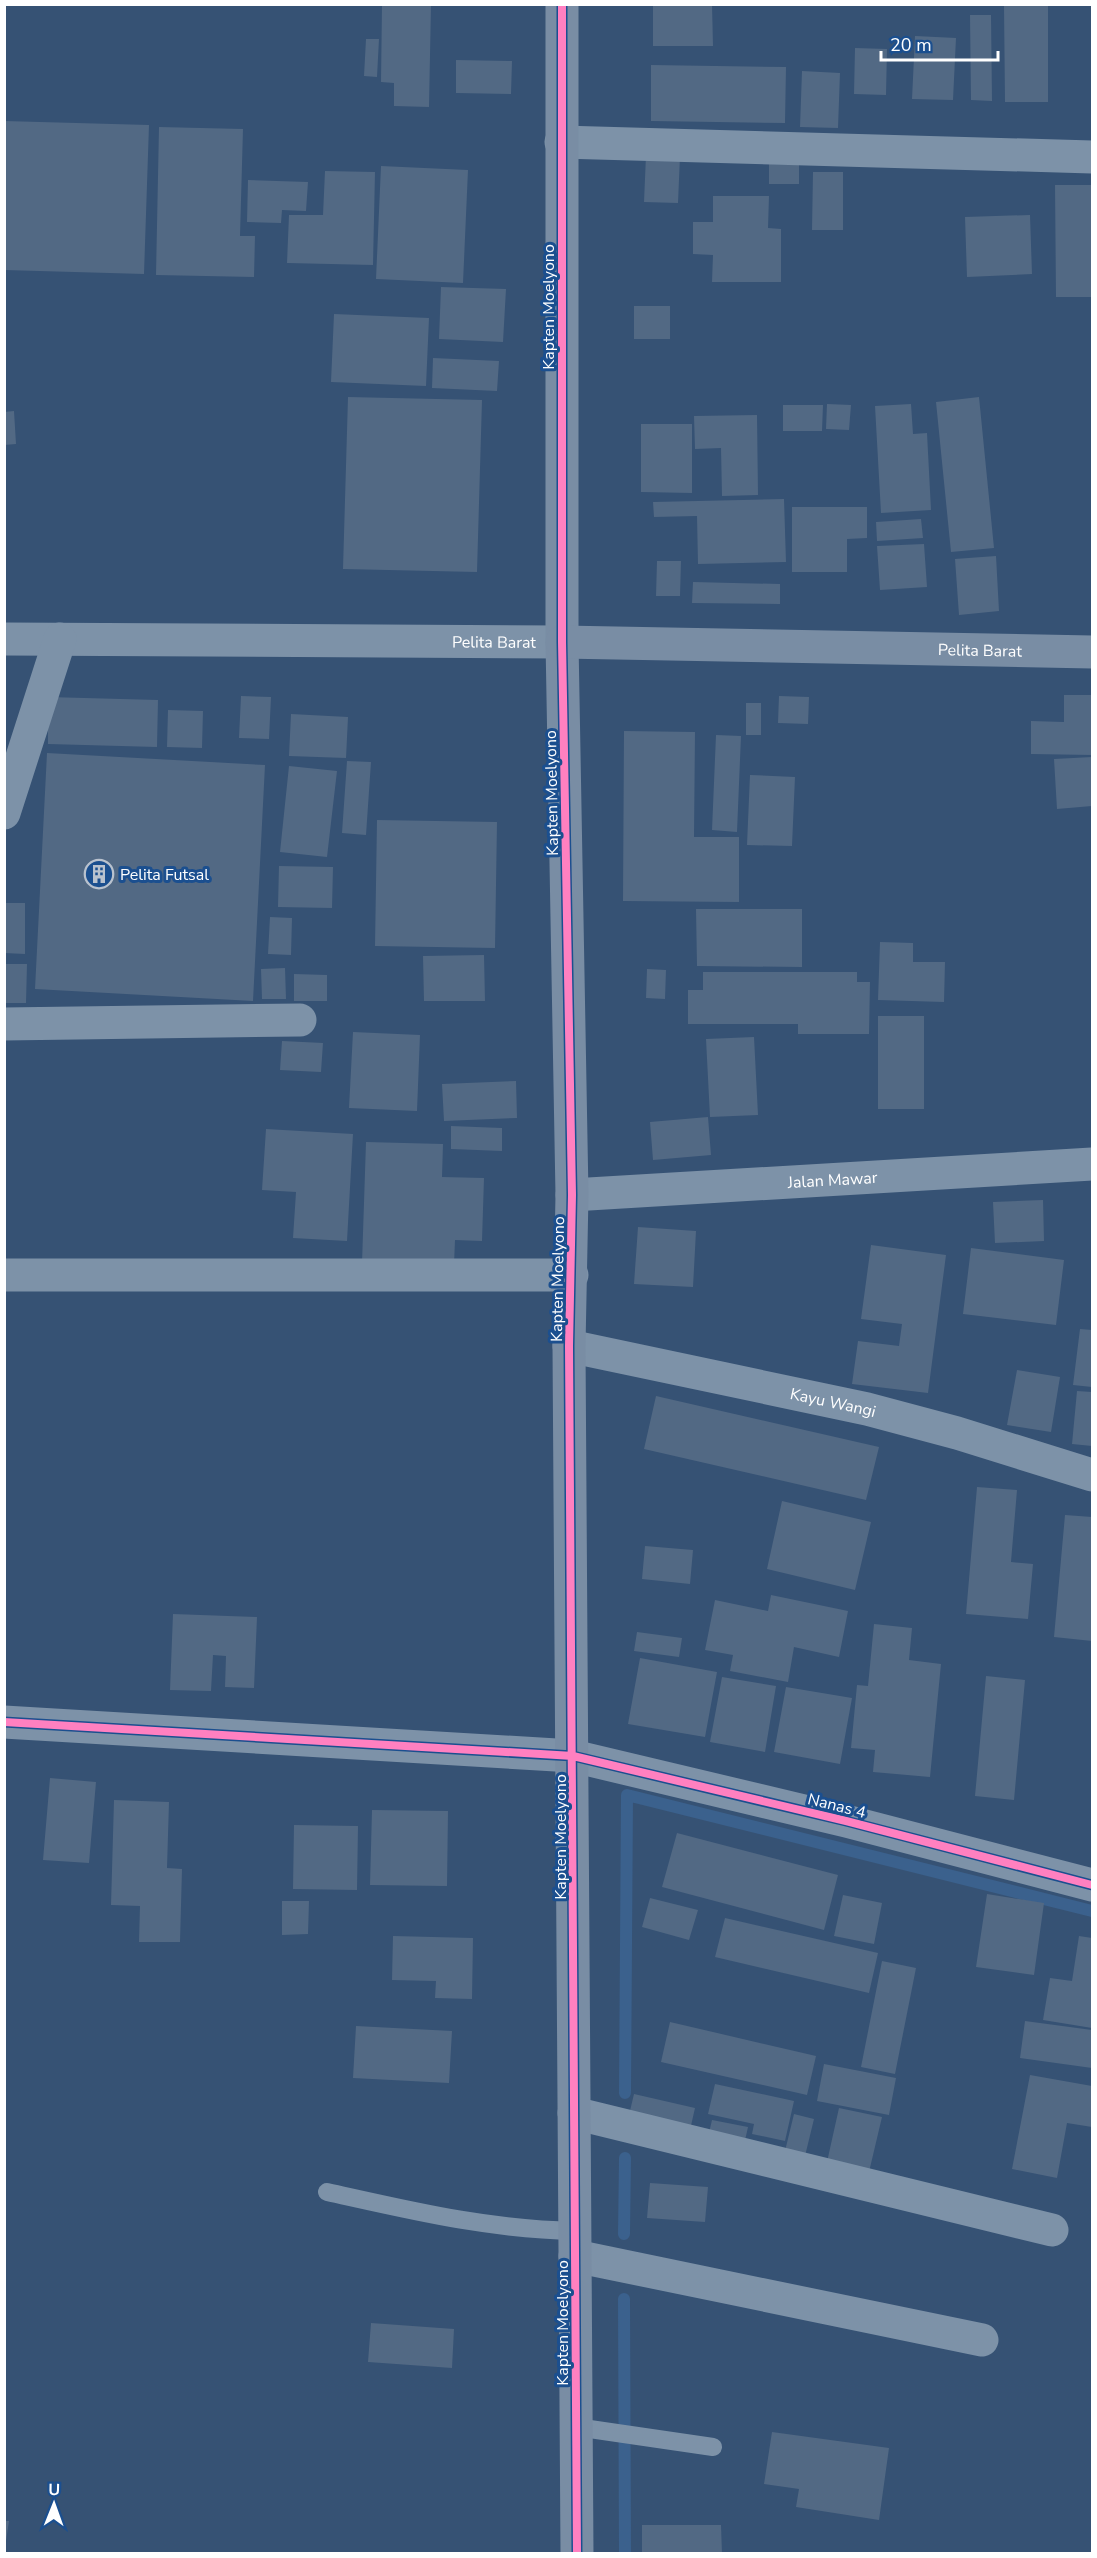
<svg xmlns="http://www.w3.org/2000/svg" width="1097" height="2558" font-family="'Nunito Sans',sans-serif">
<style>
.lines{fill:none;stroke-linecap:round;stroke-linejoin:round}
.stream{stroke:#3b618d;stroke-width:12}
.building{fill:#526984}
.lane{stroke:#7d92a8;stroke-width:18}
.street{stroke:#7d92a8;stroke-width:33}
.secondary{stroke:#798da4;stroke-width:33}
.cycleway-casing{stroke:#1b4f8f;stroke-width:11}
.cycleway{stroke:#ff80c0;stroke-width:8}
.labels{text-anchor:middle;stroke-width:6;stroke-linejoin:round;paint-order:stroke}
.street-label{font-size:16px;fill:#fff;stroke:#1b4f8f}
.poi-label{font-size:16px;fill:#fff;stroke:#1b4f8f;text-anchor:start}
</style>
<rect width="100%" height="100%" fill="#365274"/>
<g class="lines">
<path class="stream" d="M625,2093L627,1795L1092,1911
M624,2234L625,2158
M624,2299L625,2554"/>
</g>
<path class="building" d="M382,4H431L429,107L394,106V83L381,82Z
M653,4H712L713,46H653Z
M1004,6H1048V102H1005Z
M970,15H991L992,101L971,100Z
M915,36L956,38L953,100L912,99Z
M366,39H379L377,77L364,76Z
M855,48L887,49L886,95L854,94Z
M456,60L512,61L511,94L456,93Z
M651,65L786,67L785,123L651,121Z
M802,71L840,73L838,128L800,127Z
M4,121L149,125L144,274L4,270Z
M159,127L243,129L240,236H255L254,277L156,275Z
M646,155L680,156L678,203L644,202Z
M769,164L799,165V184H769Z
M381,166L468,170L463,283L376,279Z
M325,171L375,172L373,265L287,263L289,215H323Z
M813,172H843V230H812Z
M248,180L308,182L306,211L282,210L281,223L247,222Z
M1055,185H1092V297H1056Z
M713,196H769L768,228L781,229V282H712L713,255L693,254V222H713Z
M1030,215L1032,274L967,277L965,217Z
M441,287L506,289L503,342L439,339Z
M634,306H670V339H634Z
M334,314L429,318L426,386L331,382Z
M433,358L499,361L497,391L432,388Z
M348,397L482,400L477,572L343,569Z
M979,397L994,548L951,552L936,402Z
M827,404L851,405L849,430L826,429Z
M911,404L913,434L927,433L931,510L881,513L875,406Z
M783,405H823L822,431H783Z
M14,411L16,444L4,445V412Z
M757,415L758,495L722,496L721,448L695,449L694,416Z
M641,424H692V493L641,492Z
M784,499L786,562L698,564L697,516L654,517L653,502Z
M792,507H867V538L847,539V572H792Z
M921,519L923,538L877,541L876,522Z
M924,544L927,587L880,590L877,546Z
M996,556L999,611L959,615L955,559Z
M657,561H681L680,596H656Z
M693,582L780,584V604L692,603Z
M1064,695H1092V755L1031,754V721L1064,722Z
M241,696L271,697L269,739L239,738Z
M779,696L809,697L808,724L778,723Z
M48,697L158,700L157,747L48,744Z
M746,703H761V735H746Z
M168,710L203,711L202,748L167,747Z
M291,714L348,717L346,758L289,756Z
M624,731L695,732L694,837H739V902L623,901Z
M716,735L741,736L737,832L712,830Z
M47,753L265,765L253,1001L35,989Z
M1092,757V806L1057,809L1054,759Z
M347,761L371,762L366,835L342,833Z
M289,766L337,771L327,857L280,852Z
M750,775L795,777L792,846L747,845Z
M377,820L497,822L495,948L375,946Z
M279,866L333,867L332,908L278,907Z
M4,903H25V954L4,953Z
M696,909H802V967L697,966Z
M270,917L292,918L291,955L268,954Z
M880,942L913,943V962H945L944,1002L878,1000Z
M484,955L485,1001H424L423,956Z
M4,964H27L26,1003H4Z
M285,968L286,999H262L261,969Z
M647,969L666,970L665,999L646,998Z
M703,972H857V982H870L869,1034H798V1024H688V990H703Z
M294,974L327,975V1001H294Z
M878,1016H924V1109H878Z
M353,1032L420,1035L417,1111L349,1108Z
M754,1037L758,1115L710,1117L706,1039Z
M282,1041L323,1043L321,1072L280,1070Z
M516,1081L517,1118L444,1121L442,1084Z
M708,1117L711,1155L653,1160L650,1122Z
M451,1126L502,1128V1151L451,1149Z
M266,1129L353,1134L347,1241L293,1238L296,1192L262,1190Z
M366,1142L443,1144L442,1177L484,1178L482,1241L455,1240L454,1265L362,1263Z
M1043,1200L1044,1241L995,1243L993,1202Z
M638,1227L696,1231L693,1287L634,1284Z
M871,1245L946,1255L928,1393L852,1384L858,1341L899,1346L902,1324L861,1319Z
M971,1248L1064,1260L1056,1325L963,1314Z
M1080,1329L1092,1330V1387L1073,1385Z
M1017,1370L1060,1377L1051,1432L1007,1425Z
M1077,1391L1092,1392V1446L1072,1444Z
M656,1396L879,1447L866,1500L644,1449Z
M977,1487L1017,1490L1011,1562L1033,1564L1028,1619L966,1614Z
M782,1501L871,1522L855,1590L767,1569Z
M1065,1515L1092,1517V1641L1054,1637Z
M645,1546L693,1550L690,1584L642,1579Z
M771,1595L848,1611L839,1657L794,1647L788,1682L730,1671L733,1655L705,1650L715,1600L768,1611Z
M173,1614L257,1617L254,1688L225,1687L226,1656L213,1655L211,1691L170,1690Z
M874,1624L912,1628L909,1660L941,1664L930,1777L873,1772L875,1750L851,1748L857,1685L868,1686Z
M637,1632L682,1638L679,1657L634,1651Z
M640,1658L717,1672L705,1737L628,1724Z
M986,1676L1025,1680L1014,1800L975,1796Z
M722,1677L776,1686L765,1752L710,1742Z
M786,1687L852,1698L840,1764L774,1752Z
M50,1778L96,1782L89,1863L43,1860Z
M114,1800L169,1802L167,1868L182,1869L180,1942H139L140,1906L111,1905Z
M372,1810L448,1811L447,1886L370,1885Z
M294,1825L358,1826L357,1890L293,1889Z
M677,1833L838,1875L824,1930L662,1887Z
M987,1894L1044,1903L1034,1975L976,1967Z
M843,1895L882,1903L874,1944L834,1936Z
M650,1898L698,1910L689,1940L642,1927Z
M282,1901H309L308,1934L282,1935Z
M725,1918L878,1953L869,1993L715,1957Z
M393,1936L473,1938L472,1999L435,1998L436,1981L392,1980Z
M1079,1936L1092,1938V2028L1043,2020L1050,1978L1072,1981Z
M882,1961L916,1968L895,2074L861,2067Z
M1025,2021L1092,2030V2068L1020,2058Z
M670,2022L816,2056L807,2095L661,2062Z
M356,2026L452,2031L449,2083L353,2078Z
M824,2064L896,2078L889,2115L817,2101Z
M1030,2075L1092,2086V2127L1067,2123L1057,2178L1012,2169Z
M715,2084L794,2101L785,2141L752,2134L754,2124L708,2114Z
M634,2094L695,2108L690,2130L629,2115Z
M839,2108L882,2117L869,2172L827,2162Z
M794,2114L814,2119L805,2156L785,2151Z
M712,2120L748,2127L744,2145L708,2137Z
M650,2183L708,2187L705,2222L647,2218Z
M371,2323L454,2329L452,2368L368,2362Z
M772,2432L889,2448L879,2520L796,2507L799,2489L764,2484Z
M4,2521H9L6,2541H4Z
M642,2525H721L722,2554H642Z"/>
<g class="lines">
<path class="lane" d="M327,2192C413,2211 486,2229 575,2231
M576,2427L713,2447"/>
<g class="street">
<path d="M561,142L1092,157"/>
<path id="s1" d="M4,639L562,642"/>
<path d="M4,813L60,639"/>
<path d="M4,1024L300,1020"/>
<path id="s2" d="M572,1195L1092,1164"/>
<path d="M4,1275H572"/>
<path id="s3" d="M569,1346L867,1409L957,1433L1092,1475"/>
<path d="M4,1722L573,1756L846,1821L1092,1885"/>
<path d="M574,2113L1052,2230"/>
<path d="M575,2256L982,2340"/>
</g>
<g class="secondary">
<path d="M562,4V642L572,1195L569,1346L577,2554"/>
<path id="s4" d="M562,642L1092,652"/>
</g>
<g class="cycleway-casing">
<path id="cycleway" d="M562,4V642L572,1195L569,1346L577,2554
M4,1722L573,1756L846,1821L1092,1885"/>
</g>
<use href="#cycleway" class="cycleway"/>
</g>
<defs>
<g id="building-ring" transform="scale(1.5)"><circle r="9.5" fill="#1b4f8f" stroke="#b9c2ce" stroke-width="1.5"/><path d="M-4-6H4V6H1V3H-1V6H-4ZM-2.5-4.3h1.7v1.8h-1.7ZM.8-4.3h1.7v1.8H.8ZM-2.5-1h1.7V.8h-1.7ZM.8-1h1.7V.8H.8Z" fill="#b9c2ce"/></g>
</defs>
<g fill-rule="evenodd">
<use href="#building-ring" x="99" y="874"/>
</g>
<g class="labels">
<g class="street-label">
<text transform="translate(548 307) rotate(-90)" y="6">Kapten Moelyono</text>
<text dy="6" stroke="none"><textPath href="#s1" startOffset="490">Pelita Barat</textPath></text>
<text dy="6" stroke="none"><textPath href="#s4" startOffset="418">Pelita Barat</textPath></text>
<text transform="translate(551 793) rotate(-91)" y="6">Kapten Moelyono</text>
<text dy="6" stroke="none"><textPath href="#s2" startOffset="261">Jalan Mawar</textPath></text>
<text transform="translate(557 1279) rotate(-89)" y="6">Kapten Moelyono</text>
<text dy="6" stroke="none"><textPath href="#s3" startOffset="270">Kayu Wangi</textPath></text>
<text transform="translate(837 1805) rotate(14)" y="6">Nanas 4</text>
<text transform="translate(560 1837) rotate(-90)" y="6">Kapten Moelyono</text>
<text transform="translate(562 2323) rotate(-90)" y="6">Kapten Moelyono</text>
</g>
<g class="poi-label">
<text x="120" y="880">Pelita Futsal</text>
</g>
</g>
<rect width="1097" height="2558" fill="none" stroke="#ffffff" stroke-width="12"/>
<g transform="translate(54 2504) rotate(1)" stroke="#1b4f8f" stroke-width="4.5" paint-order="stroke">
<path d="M0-4.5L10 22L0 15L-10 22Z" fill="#ffffff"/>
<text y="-9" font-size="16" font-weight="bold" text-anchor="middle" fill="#ffffff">U</text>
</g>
<path d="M881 51v9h117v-9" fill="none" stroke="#ffffff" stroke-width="3"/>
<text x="890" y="51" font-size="18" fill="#ffffff" stroke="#1b4f8f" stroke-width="4.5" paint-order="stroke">20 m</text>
</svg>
